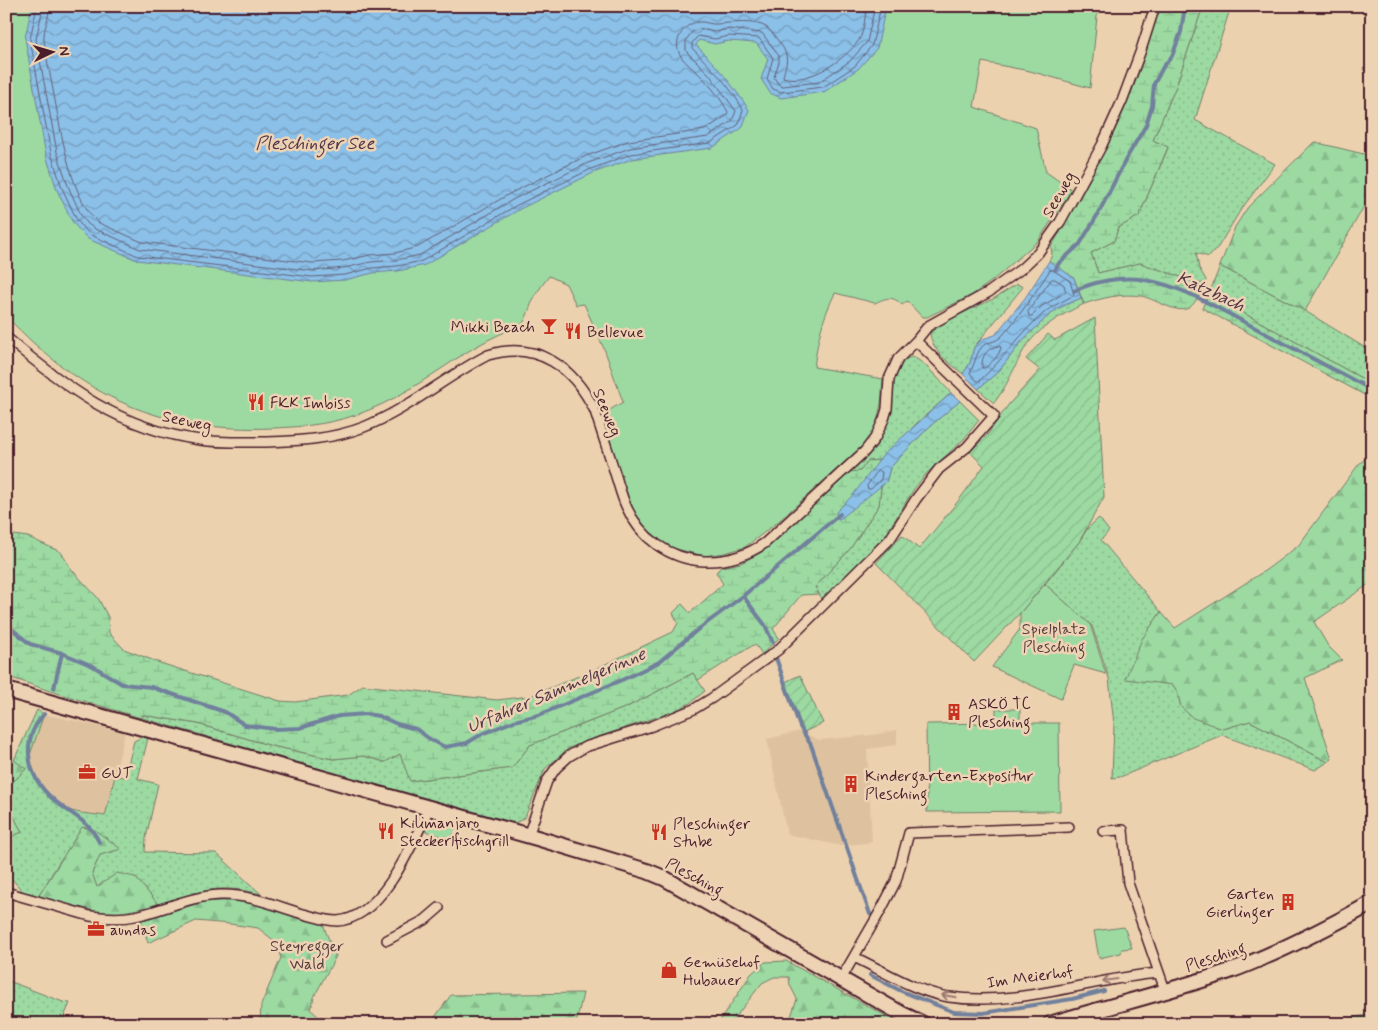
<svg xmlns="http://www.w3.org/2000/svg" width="1378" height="1030" font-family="Mynerve,sans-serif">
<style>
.built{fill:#dec2a0}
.grass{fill:url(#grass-dots);stroke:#737c66}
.forest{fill:url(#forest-firs);stroke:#737c66}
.wetland{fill:url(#wetland-marsh);stroke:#737c66}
.park{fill:#9cdaa2;stroke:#737c66}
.garden{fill:url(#garden-furrows);stroke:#737c66}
.water{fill:url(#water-waves);stroke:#71809c}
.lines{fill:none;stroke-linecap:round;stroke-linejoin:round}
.shore{stroke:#645f77;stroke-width:1}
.stream{stroke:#71809c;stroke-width:4}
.minor-casing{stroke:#4a1f2b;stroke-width:12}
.secondary-casing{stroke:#4a1f2b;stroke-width:18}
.minor{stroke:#edd2b4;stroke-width:9}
.secondary{stroke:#edd2b4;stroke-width:14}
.oneway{stroke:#9c7870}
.labels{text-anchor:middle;stroke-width:5;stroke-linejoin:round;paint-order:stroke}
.street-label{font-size:16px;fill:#4a1f2b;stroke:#edd2b4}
.poi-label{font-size:16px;fill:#4a1f2b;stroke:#edd2b4;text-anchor:start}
.park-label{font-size:16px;fill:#563b3d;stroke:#edd2b4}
.water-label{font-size:18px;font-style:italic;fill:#543747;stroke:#edd2b4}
</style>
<defs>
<pattern id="grass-dots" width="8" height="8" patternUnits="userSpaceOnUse" patternTransform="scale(1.25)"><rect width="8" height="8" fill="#9cdaa2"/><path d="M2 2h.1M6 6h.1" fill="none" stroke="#88bb8c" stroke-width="1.8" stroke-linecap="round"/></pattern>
<pattern id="forest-firs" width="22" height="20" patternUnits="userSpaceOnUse" patternTransform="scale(1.25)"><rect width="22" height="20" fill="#9cdaa2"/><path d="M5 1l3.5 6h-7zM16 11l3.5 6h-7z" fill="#88bb8c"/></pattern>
<pattern id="wetland-marsh" width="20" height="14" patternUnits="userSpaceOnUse" patternTransform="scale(1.25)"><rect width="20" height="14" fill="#9cdaa2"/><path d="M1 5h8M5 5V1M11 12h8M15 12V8" fill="none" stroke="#88bb8c"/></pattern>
<pattern id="garden-furrows" width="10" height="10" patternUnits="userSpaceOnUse" patternTransform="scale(1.25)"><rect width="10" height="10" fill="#9cdaa2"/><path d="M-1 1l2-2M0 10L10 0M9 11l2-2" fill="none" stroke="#88bb8c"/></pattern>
<pattern id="water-waves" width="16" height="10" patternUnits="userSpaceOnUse" patternTransform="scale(1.25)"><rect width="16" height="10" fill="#8bc0e8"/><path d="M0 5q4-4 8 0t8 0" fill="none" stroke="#749bbc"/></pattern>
</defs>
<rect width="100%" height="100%" fill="#ecd1af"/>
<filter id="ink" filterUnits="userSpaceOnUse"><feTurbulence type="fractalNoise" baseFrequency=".02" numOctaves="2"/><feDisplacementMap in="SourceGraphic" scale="10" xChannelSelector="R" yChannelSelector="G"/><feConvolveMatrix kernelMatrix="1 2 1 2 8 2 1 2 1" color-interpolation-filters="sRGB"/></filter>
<g filter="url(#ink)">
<path class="built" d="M44,714L125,732L105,817L70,810L53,799L38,780L30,764L29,758Z
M897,730V745L867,749L872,842L841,846L787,834L767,739L800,731L819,740L873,735Z"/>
<path class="grass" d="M1203,6H1231L1195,120L1275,164L1240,211L1218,247L1209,257L1196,253L1199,268L1206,280L1204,285L1140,263L1098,273L1091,253L1114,241L1118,228L1139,216L1168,148L1153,140L1176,86Z
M1220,266L1305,311L1372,352V384L1209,294Z
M1017,284L1023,287L974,347L970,363L963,374C950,363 932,352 930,333L942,323L993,299Z
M1081,298L1084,304C1059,316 1034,330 1021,355C1011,374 1007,386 994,403L978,389L999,371L1022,341L1048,316L1061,307Z
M911,357C922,358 943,384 951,393L918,422L880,460L868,461L860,471L848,473C863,460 879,444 886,425C895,404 884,366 911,357Z
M960,401L979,420L964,439L926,474L914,489L885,536L822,599L815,587L850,549L879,505L881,487L886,482L890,468L903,454L929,427Z
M1099,518L1109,531L1101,540L1161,612L1143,638L1161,682L1173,685L1177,691L1181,707L1223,729L1250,721L1328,762L1315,770L1222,735L1120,777L1112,778L1114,725L1109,678L1092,626L1045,584L1079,542L1088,528Z
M693,673L705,691L690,703L672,712L589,740L569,748L545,769L525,817L521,820L512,824L142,718L143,715L198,724L272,746L333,759L364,756L385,762L400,754L411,781L512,768L530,745L627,707Z
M37,710L44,714L29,758C32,778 50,803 69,810C80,814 94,814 105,816L115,776L125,777L134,741L142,737L148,738L138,779L158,784L146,838L145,852L216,853L261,894C217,883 200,891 159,905L135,877L97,888L92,873L100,855L120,849L61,859L38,897L23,892L6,872V839L22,832L6,802V789L25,769L14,760Z
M6,980L63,1002L70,1003L61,1024H6Z"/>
<path class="forest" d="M1314,142L1372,156V192L1305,311L1220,266L1235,227L1248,207Z
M1372,453V582L1314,622L1328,646L1342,660L1305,678L1332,759L1328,762L1250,721L1223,729L1193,718L1181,707L1177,691L1173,685L1125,679L1142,639L1161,612L1175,628L1266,570L1298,546L1359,464Z
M6,754L26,769L6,789Z
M6,802L22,832L6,839Z
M82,827L95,830L121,849L100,855L92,873L97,887L117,873L135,877L159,905L117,913L98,912L38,897Z
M207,901H235L257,904L323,923C326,935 332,945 336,956L314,997L311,1010L319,1017H324V1024H260L261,1005L281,958L276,942L258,928L230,924L196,921L148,943L141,920Z
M786,961L893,1020L902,1024H794L790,1019L797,999L790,985L789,977H774L762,983L730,1024L719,1022L751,974L765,962Z
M583,993L576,1024H430L451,995Z
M1372,1014V1024H1319Z"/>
<path class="wetland" d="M1160,6H1203L1176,86L1153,140L1168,147L1139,216L1118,228L1114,241L1091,253L1098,273L1140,263L1204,285C1199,293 1195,307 1186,309C1175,313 1153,298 1141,296C1122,293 1102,298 1084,304L1074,278L1049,261L1052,255L1051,247C1081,198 1108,147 1131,94C1142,65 1151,36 1160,6Z
M1209,294L1372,384V399L1202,308Z
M880,460L881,487L879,505L850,549L815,587L819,594L801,595L773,629L779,638L762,654L755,644L698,680L693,673L627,707L530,745L512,768L410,781L400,754L385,762L364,756L333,759L272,746L198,724L143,715L141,718L50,691L6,676V531L13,535L28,537L61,552L71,569L98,598L108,617L109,633L124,649L160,663L280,701L295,702L348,695L363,685L497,700L531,696L593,670L673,632L678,623L673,613L682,604L690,613L723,584L716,572L721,567L741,563L762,552L847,472L860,471L868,461Z"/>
<path class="park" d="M6,6H1098L1090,88L1030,71L982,62L974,107L1036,128L1046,172L1072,190L1038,241L992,281L972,295L927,317H922L907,301L902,305C893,295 885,298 875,303L835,293C822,320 818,338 814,367L883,379L881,404L876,426L869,440L780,520L761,535L745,547L725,553L704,556L669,547L650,533L634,512L600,420L603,414L623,402L605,351L584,304L576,305L566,284L549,276C544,283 538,290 534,298C530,305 527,320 521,325C517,328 511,329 507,331C493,337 480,344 467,352C435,372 404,396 369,410C338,423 306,427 273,428C161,433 83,397 6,316Z
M1045,584L1090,624L1106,674L1074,665L1061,699L992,667L1020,629V613Z
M996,709H1020V723H1059L1060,811L927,812L926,724L996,723Z
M430,820L458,828L450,839L425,831Z
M1124,927L1132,948L1122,949L1121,953L1099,958L1094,931Z"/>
<path class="garden" d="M1095,318L1104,497L1079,542L1020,613L974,662L876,563L902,535L919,549L959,500L984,466L970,452L988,434L1009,404L1040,370L1026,359L1048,334L1055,340Z
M800,675L823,723L804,732L785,682Z"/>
<path class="water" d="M28,6H886L877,48L858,69L824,92L781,98L770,93L761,79L768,59L756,43L729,41L715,44L699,40L696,45C716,65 734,86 749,110L742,128L712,148L632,159L593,173L520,209L425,265L398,271L373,273L345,280L312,282L137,260L88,239L80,231L72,221L57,190L46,155L25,38L31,10Z
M1049,261L1074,278L1081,298L1061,307L1048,316L1022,341L999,371L978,389L963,374L970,363L974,347L982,339L995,335L1025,298Z
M951,393L960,401L929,427L903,454L890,468L886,482L839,520L836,512L853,495L884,454Z"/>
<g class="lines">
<path class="shore" d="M34,6L36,11L30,39L51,153L62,188L76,218L83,228L91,235L138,256L312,277L345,275L372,268L397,266L422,261L517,205L591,169L631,154L710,143L738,125L743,110C731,86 711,68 692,48V43L698,36L715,39L729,36L759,38L773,58L767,79L773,89L781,92L823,87L855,66L872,45L881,6
M41,6L42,12L36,39L57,152L68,186L81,215L88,224L95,229L140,249L313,271L344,268L371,262L396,260L420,255L514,199L588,163L630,148L708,137L732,121L736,111L709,74L686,51V40L692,32L699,29L715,32L729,29L762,33L779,56V62L774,77L778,84L783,86L819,82L850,61L867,42L875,6
M49,6C50,18 43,29 44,40C46,57 50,73 53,90C60,125 70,200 99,223L142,242L312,263L343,261L370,255L395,253L418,247L511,193L586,156L628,141L705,130L726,116L728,112C722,100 712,88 703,78C695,69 680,61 678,49C675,37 686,23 698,22C705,21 711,25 717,24C730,23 755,20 766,27C772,31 775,37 779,42C782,46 785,50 786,55C788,63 784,70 783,77C808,85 845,60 859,40C864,32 865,16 867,6
M1050,270H1053L1070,281L1074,295C1064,301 1053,305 1044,313C1020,333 1003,360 979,381H977L970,373C974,366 976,354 981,348C986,341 995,343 1001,337C1019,317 1035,293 1050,270Z
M1052,279H1055L1064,285L1066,292L1042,306L1032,316H1029L1028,312Z
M998,346L1001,347C1000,355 991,363 985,368H982C981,356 987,348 998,346Z
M878,471L882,472L881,479L871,489H868L867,486Z"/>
<path class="stream" d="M1055,270L1059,263L1080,244L1098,214L1126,159L1146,125L1152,106L1154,84L1163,67L1172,56L1181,32L1185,6
M1074,291C1095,281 1122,276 1145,280C1183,286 1217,308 1250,325C1290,347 1331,368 1372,390
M743,596L765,625L773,643
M6,624L30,644L62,653L93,666L122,684L151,687L225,712L245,725L275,729L300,728L339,716L366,714L379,716L397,724L416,729L431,740L445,747L467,743L482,734L514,721L539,715L624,679L659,662L696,631L743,596L840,514
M776,658L800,727L811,745L870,914
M54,688L62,653
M44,714C19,742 27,777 54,800C71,815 89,820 99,842
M870,975L901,991L954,1012L983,1013L1072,999L1104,991"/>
<g class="minor-casing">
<path id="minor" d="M6,337C65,387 120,429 200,440C222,443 245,442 267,442C300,441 333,439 364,427C409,409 445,377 488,355C538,340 574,368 595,411C601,431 608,450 614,470C618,482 621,495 626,506C640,538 669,559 704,561C727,562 746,556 765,543L865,451L875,438L884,419L887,409L889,379L898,359L916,341L928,326L989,292L1021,269L1038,253L1060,222L1102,145L1122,101L1141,50L1155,6
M1103,831L1123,830L1128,883L1165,990
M528,836L547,781L556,768L569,756L585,747L652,726L694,709L712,698L778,650L890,539L916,499L939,469L967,447L994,416L916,341
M6,892L90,916C105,918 121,919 135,916C164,910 190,896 220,895C248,894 274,905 300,913C311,916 326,921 337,921C382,919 413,843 429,808
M387,940L425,920L439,908
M854,957C884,971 916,992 949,997C1018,1007 1090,979 1158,973
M841,979L881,910L896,881L909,833L1069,827"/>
</g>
<g class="secondary-casing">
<path id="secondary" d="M6,690L537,838L647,871L664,878L902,1014L923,1024
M1050,1024C1109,1006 1169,992 1227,972C1277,954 1325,929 1372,903"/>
</g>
<use href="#minor" class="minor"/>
<use href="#secondary" class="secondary"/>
</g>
<defs><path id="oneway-shaft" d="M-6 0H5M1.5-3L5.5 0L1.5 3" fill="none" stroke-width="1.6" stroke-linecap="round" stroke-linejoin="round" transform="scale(1.25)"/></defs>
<g class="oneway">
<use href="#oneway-shaft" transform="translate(1110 980) rotate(172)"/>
<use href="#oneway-shaft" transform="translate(949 996) rotate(-171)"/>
</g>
</g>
<defs>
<g id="bar-bare" transform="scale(1.35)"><path d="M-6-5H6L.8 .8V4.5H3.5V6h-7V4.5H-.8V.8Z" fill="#c8321e" stroke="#edd2b4" stroke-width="2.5" paint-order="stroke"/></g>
<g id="restaurant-bare" transform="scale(1.35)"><path d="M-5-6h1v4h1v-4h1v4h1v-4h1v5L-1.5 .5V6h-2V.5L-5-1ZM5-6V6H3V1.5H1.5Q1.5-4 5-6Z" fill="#c8321e" stroke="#edd2b4" stroke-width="2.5" paint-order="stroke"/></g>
<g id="building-bare" transform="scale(1.35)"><path d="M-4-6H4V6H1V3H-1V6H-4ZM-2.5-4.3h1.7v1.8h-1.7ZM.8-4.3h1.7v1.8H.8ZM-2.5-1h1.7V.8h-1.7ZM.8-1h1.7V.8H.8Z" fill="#c8321e" stroke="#edd2b4" stroke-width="2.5" paint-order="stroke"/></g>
<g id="office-bare" transform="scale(1.35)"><path d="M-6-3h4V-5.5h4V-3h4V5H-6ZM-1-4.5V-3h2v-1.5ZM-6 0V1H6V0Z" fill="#c8321e" stroke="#edd2b4" stroke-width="2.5" paint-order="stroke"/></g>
<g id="shop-bare" transform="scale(1.35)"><path d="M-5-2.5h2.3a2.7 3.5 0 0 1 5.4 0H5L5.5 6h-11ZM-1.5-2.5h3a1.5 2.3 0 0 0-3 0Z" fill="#c8321e" stroke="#edd2b4" stroke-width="2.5" paint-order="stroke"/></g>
</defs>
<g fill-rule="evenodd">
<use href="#bar-bare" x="549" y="326"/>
<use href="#restaurant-bare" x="573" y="331"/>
<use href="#restaurant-bare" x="256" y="402"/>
<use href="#building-bare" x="954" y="712"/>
<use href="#office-bare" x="87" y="772"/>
<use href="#building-bare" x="851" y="784"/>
<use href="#restaurant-bare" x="386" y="831"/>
<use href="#restaurant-bare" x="659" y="832"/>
<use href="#building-bare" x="1288" y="902"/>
<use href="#office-bare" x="96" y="929"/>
<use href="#shop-bare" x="669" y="970"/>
</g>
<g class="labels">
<g class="street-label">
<text transform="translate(1058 194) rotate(-60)" y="6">Seeweg</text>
<text transform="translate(608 412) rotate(67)" y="6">Seeweg</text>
<text transform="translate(187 420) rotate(12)" y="6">Seeweg</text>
<text transform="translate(695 876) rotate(28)" y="6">Plesching</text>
<text transform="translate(1215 956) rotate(-19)" y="6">Plesching</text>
<text transform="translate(1030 976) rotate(-8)" y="6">Im Meierhof</text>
</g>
<g class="poi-label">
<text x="535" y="332" text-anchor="end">Mikki Beach</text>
<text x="587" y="337">Bellevue</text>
<text x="270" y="408">FKK Imbiss</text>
<text x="968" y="709">ASKÖ TC<tspan x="968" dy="18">Plesching</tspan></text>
<text x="101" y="778">GUT</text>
<text x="865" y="781">Kindergarten-Expositur<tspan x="865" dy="18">Plesching</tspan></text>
<text x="400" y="828">Kilimanjaro<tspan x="400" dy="18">Steckerlfischgrill</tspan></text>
<text x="673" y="829">Pleschinger<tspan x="673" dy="18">Stube</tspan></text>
<text x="1274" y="899" text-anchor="end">Garten<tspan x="1274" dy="18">Gierlinger</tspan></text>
<text x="110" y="935">aundas</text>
<text x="683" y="967">Gemüsehof<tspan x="683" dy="18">Hubauer</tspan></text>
</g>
<g class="park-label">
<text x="1054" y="634">Spielplatz<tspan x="1054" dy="18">Plesching</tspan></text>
<text x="307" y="951">Steyregger<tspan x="307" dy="18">Wald</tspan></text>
</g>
<g class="water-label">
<text x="315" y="149">Pleschinger See</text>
<text transform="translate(1211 291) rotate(25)" y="6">Katzbach</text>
<text transform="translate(556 690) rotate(-23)" y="6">Urfahrer Sammelgerinne</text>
</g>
</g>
<rect width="1378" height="1030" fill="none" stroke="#edd2b4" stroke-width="25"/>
<rect x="12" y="12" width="1353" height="1005" fill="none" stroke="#4a1f2b" stroke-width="2" filter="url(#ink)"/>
<g transform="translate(52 52) rotate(85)" stroke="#edd2b4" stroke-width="4" paint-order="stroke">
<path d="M0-4L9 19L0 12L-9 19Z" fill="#4a1f2b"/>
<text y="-8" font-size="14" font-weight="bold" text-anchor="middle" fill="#4a1f2b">N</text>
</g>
</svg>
